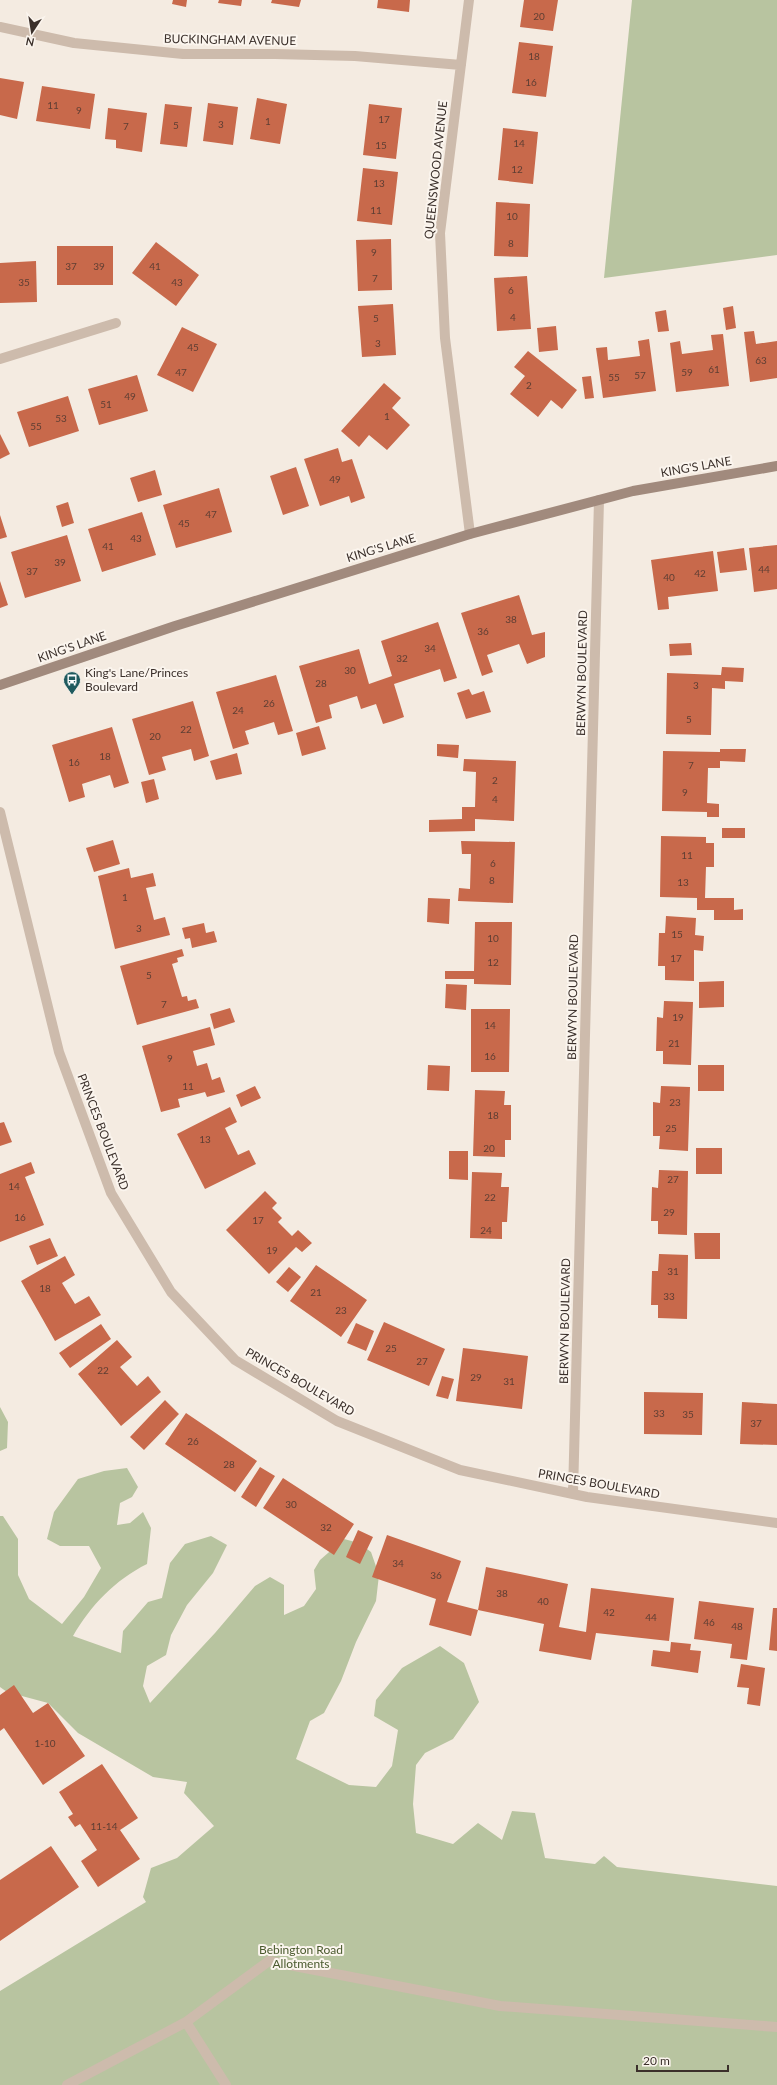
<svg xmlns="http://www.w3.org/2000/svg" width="777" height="2085" font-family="Lato,sans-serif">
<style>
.green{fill:#b8c4a0}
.building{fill:#c8694b}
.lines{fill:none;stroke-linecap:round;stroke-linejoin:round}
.lane{stroke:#cdbbac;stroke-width:10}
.street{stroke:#cdbbac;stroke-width:10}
.secondary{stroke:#a18a7d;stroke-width:10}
.labels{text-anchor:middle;stroke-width:4;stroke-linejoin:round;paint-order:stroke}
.number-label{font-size:10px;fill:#5e3e33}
.street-label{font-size:12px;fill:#3b302b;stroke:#fbf5ee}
.poi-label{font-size:12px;fill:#3b302b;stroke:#fbf5ee;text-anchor:start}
.park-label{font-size:12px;fill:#4a5a2e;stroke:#fbf5ee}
</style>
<rect width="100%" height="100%" fill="#f4ebe1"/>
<path class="green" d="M632,0H777V255L604,278Z
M0,1407L8,1422L7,1448L0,1451Z
M127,1468L138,1487L132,1497L120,1503L117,1525L130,1523L143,1512L151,1528L147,1564C115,1580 91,1605 73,1636L121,1653L123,1631L148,1602L162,1598L170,1563L185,1544L211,1536L227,1545L213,1573L187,1605L171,1635L166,1655L147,1666L143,1686L150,1703L215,1633L255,1586L270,1577L284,1585V1615L304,1606L316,1589L314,1570L320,1560L344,1539L359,1543L371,1552L379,1575L376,1601L356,1642L341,1681L324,1713L310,1721L296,1759L349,1785L376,1787L392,1766L398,1730L374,1716L376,1700L402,1668L440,1646L464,1663L479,1702L453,1739L425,1753L416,1765L413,1804L416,1833L453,1844L478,1823L502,1840L512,1811L535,1813L545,1858L595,1864L604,1856L617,1867L777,1886V2085H0V1991L146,1902L143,1897L151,1868L177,1858L214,1826L184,1793L187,1782L153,1777L78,1733L48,1703L7,1692L0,1687V1516H3L18,1539V1575L29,1599L62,1624L84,1597L101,1568L89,1546H60L47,1539L54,1512L78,1479L104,1471Z"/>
<path class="building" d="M173,0H187L186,7L172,4Z
M219,0H242L241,6L218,3Z
M272,0H301L299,7L271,3Z
M378,0H410L409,12L377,8Z
M524,0H558L553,31L520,27Z
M519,42L553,46L546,97L512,93Z
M0,78L24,82L17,119L0,115Z
M42,86L95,94L90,129L36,121Z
M257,98L287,104L280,144L250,139Z
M208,103L238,107L233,145L203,141Z
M165,104L192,107L187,147L160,144Z
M369,104L402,108L396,159L363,155Z
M108,108L147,113L142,152L116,148V140L105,139Z
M503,128L538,132L533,184L498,180Z
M363,168L398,172L392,225L357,221Z
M496,202L530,204L528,257L494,256Z
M391,239L392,290L358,291L356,240Z
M156,242L199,275L176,306L132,273Z
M57,246H113V285H57Z
M36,261L37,302L0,303V263Z
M527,276L531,329L497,331L494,278Z
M393,304L396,355L362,357L358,306Z
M733,306L736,328L726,330L723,308Z
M666,310L669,331L658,332L655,312Z
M556,326L558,350L539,352L537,328Z
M182,327L217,344L193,392L157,375Z
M754,331L756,344L777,341V378L750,382L744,332Z
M723,334L729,386L676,392L670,343L680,341L682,354L713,350L711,335Z
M649,339L656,391L603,398L596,348L607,347L608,360L640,356L638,341Z
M528,351L577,390L562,409L551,400L538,417L510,394L525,376L514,367Z
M137,375L148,411L99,425L88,389Z
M591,376L594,398L585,399L582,377Z
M384,383L401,398L392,408L410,425L387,450L369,435L359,447L341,431Z
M68,396L79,431L29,447L17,412Z
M0,434L10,454L0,459Z
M338,448L342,462L352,459L365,498L351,503L349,496L320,506L304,459Z
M296,467L309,506L283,515L270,476Z
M155,470L162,495L138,502L130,478Z
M219,488L232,532L176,548L163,505Z
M68,502L74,523L62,527L56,506Z
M142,512L156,555L102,572L88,529Z
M0,515L7,537L0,539Z
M67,535L81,581L25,598L11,552Z
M777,545V589L754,592L749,548Z
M744,548L747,570L720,573L717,552Z
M713,551L718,591L668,597L669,609L658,610L651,560Z
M0,581L8,605L0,608Z
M519,595L532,635L545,632V657L527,664L519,644L487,655L493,672L482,676L461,613Z
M438,622L457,678L444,682L440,669L394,684L404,717L393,721L383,724L376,704L361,709L357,696L329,705L332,718L316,723L299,666L359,649L369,684L392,676L381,641Z
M691,643L692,655L670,656L669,644Z
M722,667L744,668L743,682L725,681V689L712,688L711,735L666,734L667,673L721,675Z
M276,675L293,731L278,735L274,722L245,731L249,744L233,749L216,692Z
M469,689L472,695L484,691L491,712L466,719L457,693Z
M193,701L209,756L194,761L191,749L162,757L166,770L149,775L132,719Z
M319,726L326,749L302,756L296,733Z
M112,727L129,783L114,788L110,775L82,784L85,797L69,802L52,745Z
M437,744L459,745L458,758L437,756Z
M720,749H746L745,762L720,761V768H708L707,803L719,804V817H707V812L662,811L663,751L720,752Z
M237,753L242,774L216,780L210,761Z
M464,759L516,761L514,821L475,819V831L429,832V820L462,819V807H475L476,772L463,771Z
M154,779L159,799L146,803L141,782Z
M722,828H745V838H722Z
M661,836L706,837V843H714V867H706L705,898H734V910L743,909V920H714V910H697V898L660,897Z
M113,840L120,864L94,872L86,848Z
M461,841L515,842L513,903L458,901L459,888L470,889L471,854H462Z
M129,868L131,878L153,873L156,886L146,888L154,920L165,917L170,935L115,949L98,876Z
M428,898L450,899L449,924L427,922Z
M666,916L696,918L695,935L704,936L703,951L694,950V981L665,980V966H658L659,933H665Z
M475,922H512L511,985L474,984V979H445V971H474Z
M204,923L206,933L214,931L217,942L192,948L190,938L185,939L182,928Z
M182,949L184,956L177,958L178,962L172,964L178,984L182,997L187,996L188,1001L196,999L199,1008L137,1025L120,966Z
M724,981V1007L699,1008V982Z
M446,984L467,985L466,1010L445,1008Z
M664,1001L693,1002L691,1065L663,1064V1051H656L657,1017L663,1018Z
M230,1008L235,1022L214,1029L210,1014Z
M471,1009H510L509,1072H471Z
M210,1027L215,1045L193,1051L197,1066L207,1063L212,1080L220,1077L225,1092L207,1097L205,1092L178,1099L180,1107L161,1112L142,1046Z
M428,1065L450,1066L449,1091L427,1090Z
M698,1065H724V1091H698Z
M255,1086L261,1098L241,1107L236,1095Z
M661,1086L690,1087L688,1151L659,1149L660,1136H653V1102L660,1103Z
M475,1090L505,1091L504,1105H511V1140H505V1157L473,1156Z
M230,1107L237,1122L225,1128L238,1155L249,1150L256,1164L205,1189L177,1134Z
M4,1122L12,1142L0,1146V1123Z
M696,1148H722V1174H696Z
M449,1151H468V1180L449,1179Z
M31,1162L35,1173L25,1177L44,1225L0,1242V1174Z
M659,1170L688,1171L687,1235L658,1234V1221H651L652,1187L658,1188Z
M472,1172L502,1173L501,1187H509L507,1222H502V1239L470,1238Z
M265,1191L277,1203L272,1208L282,1218L278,1222L292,1236L298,1230L312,1243L302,1252L296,1247L269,1274L226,1230Z
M694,1233H720V1259H695Z
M50,1238L58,1256L37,1265L29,1246Z
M659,1254L688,1255L687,1319L658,1318V1305H651L652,1271H658Z
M65,1256L75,1275L62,1283L75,1304L89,1296L101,1315L55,1341L21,1281Z
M316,1265L367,1300L341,1337L290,1301Z
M289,1267L301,1277L288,1292L276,1282Z
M384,1322L445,1349L429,1386L367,1360Z
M356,1323L374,1331L366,1351L347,1343Z
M101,1324L111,1339L70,1368L59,1353Z
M117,1340L132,1357L120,1367L128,1376L137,1386L148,1376L161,1392L121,1426L78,1374Z
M463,1348L528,1356L522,1409L456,1401Z
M442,1376L454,1379L448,1399L436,1396Z
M644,1392L703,1393L702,1435L644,1434Z
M165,1400L179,1414L144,1450L130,1437Z
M742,1402L777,1404V1445L740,1444Z
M186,1413L257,1461L235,1492L165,1444Z
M260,1467L275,1476L256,1507L241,1497Z
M283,1478L354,1524L334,1555L263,1508Z
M358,1530L373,1537L360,1564L346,1557Z
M387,1535L461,1561L447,1602L478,1610L471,1636L429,1625L436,1599L372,1577Z
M486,1567L568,1584L559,1627L586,1632L591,1588L674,1598L669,1641L596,1633L591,1660L539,1651L544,1624L478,1610Z
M699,1601L754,1608L747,1660L730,1658L732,1644L694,1639Z
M773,1608H777V1651L769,1650Z
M671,1642L691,1644L690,1650L701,1651L698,1673L651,1666L653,1650L670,1652Z
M741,1664L765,1668L760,1706L747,1704L749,1688L737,1687Z
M14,1685L33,1713L48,1703L85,1756L43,1785L4,1728L0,1731V1695Z
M102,1764L138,1818L120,1830L140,1859L98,1887L81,1861L97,1850L80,1824L75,1827L68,1817L73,1814L59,1792Z
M51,1846L79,1887L0,1941V1880Z"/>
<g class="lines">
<path class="lane" d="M186,2022L269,1961L500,2006L777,2027
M67,2085L186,2022L226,2085"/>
<path class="street" d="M469,0L440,233L445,338L470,534
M0,27L74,43L183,54H275L355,56L461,65
M0,359L116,323
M0,812L59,1052L111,1193L171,1292L235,1360L337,1421L460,1470L587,1497L777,1523
M573,1494L599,500"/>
<path class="secondary" d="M0,685L175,626L470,534L633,491L777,466"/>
</g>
<defs>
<g id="bus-pin" transform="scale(0.9)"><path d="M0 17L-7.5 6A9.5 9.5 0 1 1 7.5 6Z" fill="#1f5a5e" stroke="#fbf5ee"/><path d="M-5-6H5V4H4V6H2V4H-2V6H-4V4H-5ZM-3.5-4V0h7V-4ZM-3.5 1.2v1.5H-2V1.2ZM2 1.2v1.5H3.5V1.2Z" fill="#fff"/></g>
</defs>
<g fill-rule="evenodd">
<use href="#bus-pin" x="72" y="680"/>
</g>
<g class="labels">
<g class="number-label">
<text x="539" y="20">20</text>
<text x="534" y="60">18</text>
<text x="531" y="86">16</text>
<text x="53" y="109">11</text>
<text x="79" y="114">9</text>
<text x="384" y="123">17</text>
<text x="268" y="125">1</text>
<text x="221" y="128">3</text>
<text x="176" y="129">5</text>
<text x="126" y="130">7</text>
<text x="519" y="147">14</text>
<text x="381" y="149">15</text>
<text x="517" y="173">12</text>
<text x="379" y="187">13</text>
<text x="376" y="214">11</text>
<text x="512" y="220">10</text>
<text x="511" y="247">8</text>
<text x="374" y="256">9</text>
<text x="71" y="270">37</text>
<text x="99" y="270">39</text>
<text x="155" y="270">41</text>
<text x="375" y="282">7</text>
<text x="24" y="286">35</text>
<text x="177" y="286">43</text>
<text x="511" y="294">6</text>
<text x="513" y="321">4</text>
<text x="376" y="322">5</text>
<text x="378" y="347">3</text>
<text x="193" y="351">45</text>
<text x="761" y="364">63</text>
<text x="714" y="373">61</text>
<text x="181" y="376">47</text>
<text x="687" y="376">59</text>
<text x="640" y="379">57</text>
<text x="614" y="381">55</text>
<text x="529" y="389">2</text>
<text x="130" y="400">49</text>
<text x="106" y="408">51</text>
<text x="387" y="420">1</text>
<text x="61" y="422">53</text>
<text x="36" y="430">55</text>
<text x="335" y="483">49</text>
<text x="211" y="518">47</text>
<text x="184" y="527">45</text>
<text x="136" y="542">43</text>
<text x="108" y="550">41</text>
<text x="60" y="566">39</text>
<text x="764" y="573">44</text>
<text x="32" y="575">37</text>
<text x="700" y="577">42</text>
<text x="669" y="581">40</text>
<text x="511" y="623">38</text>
<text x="483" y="635">36</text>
<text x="430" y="652">34</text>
<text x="402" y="662">32</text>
<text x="350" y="674">30</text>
<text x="321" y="687">28</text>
<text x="696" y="689">3</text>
<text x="269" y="707">26</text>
<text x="238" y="714">24</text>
<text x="689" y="723">5</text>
<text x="186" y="733">22</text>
<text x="155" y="740">20</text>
<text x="105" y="760">18</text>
<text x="74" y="766">16</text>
<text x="691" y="769">7</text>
<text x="495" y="784">2</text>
<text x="685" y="796">9</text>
<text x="495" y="803">4</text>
<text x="687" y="859">11</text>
<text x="493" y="867">6</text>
<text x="492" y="884">8</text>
<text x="683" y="886">13</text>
<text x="125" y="901">1</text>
<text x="139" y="932">3</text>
<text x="677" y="938">15</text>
<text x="493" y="942">10</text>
<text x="676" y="962">17</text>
<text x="493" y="966">12</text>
<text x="149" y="979">5</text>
<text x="164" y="1008">7</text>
<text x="678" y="1021">19</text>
<text x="490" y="1029">14</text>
<text x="674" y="1047">21</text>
<text x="490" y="1060">16</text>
<text x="170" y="1062">9</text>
<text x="188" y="1090">11</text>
<text x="675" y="1106">23</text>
<text x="493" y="1119">18</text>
<text x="671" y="1132">25</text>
<text x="205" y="1143">13</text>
<text x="489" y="1152">20</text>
<text x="673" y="1183">27</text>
<text x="14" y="1190">14</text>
<text x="490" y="1201">22</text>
<text x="669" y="1216">29</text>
<text x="20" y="1221">16</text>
<text x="258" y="1224">17</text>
<text x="486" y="1234">24</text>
<text x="272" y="1254">19</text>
<text x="673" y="1275">31</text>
<text x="45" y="1292">18</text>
<text x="316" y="1296">21</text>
<text x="669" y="1300">33</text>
<text x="341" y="1314">23</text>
<text x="391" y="1352">25</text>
<text x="422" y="1365">27</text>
<text x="103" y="1374">22</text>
<text x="476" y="1381">29</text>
<text x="509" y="1385">31</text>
<text x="659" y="1417">33</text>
<text x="688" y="1418">35</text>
<text x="756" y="1427">37</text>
<text x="193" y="1445">26</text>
<text x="229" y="1468">28</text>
<text x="291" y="1508">30</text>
<text x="326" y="1531">32</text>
<text x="398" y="1567">34</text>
<text x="436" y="1579">36</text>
<text x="502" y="1597">38</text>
<text x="543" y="1605">40</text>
<text x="609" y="1616">42</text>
<text x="651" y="1621">44</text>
<text x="709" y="1626">46</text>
<text x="737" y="1630">48</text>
<text x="45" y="1747">1-10</text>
<text x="104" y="1830">11-14</text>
</g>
<g class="street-label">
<text transform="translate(230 40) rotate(1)" y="4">BUCKINGHAM AVENUE</text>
<text transform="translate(436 170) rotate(-84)" y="4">QUEENSWOOD AVENUE</text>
<text transform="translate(696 467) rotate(-10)" y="4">KING'S LANE</text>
<text transform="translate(381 548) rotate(-17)" y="4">KING'S LANE</text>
<text transform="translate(72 647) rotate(-19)" y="4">KING'S LANE</text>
<text transform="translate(582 673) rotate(-89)" y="4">BERWYN BOULEVARD</text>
<text transform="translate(573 997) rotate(-89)" y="4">BERWYN BOULEVARD</text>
<text transform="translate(103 1132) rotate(69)" y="4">PRINCES BOULEVARD</text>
<text transform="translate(565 1321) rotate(-89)" y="4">BERWYN BOULEVARD</text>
<text transform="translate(300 1382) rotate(30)" y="4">PRINCES BOULEVARD</text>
<text transform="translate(599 1484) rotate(10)" y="4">PRINCES BOULEVARD</text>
</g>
<g class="poi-label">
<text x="85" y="677">King's Lane/Princes<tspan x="85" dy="14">Boulevard</tspan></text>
</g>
<g class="park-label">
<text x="301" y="1954">Bebington Road<tspan x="301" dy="14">Allotments</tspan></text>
</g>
</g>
<g transform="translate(32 32) rotate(192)" stroke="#fbf5ee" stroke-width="3" paint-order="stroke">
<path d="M0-3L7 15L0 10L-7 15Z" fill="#3b302b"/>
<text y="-6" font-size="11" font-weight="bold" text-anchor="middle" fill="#3b302b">N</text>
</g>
<path d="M637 2065v6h91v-6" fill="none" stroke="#3b302b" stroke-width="2"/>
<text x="643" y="2065" font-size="12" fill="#3b302b" stroke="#fbf5ee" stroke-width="3" paint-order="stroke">20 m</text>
</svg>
